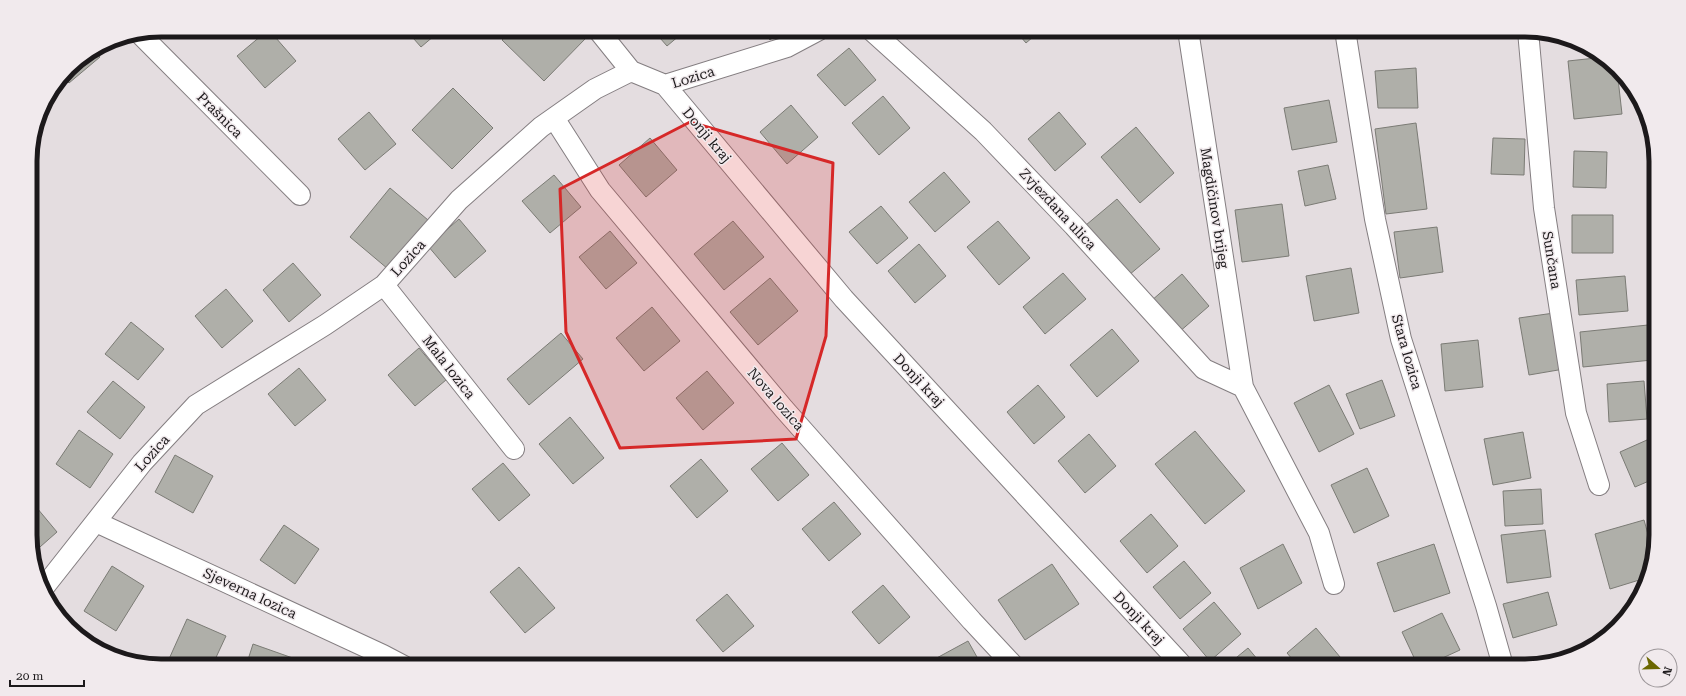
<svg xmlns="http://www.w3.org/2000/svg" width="1686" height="696" font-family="'Roboto Serif',serif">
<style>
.building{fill:#afafa9;stroke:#7b7b75}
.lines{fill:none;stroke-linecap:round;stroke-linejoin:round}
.minor-casing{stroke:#847e81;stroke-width:22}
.minor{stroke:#fff;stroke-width:20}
.marked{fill:#d62828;fill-opacity:0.2;stroke:#d62828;stroke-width:3;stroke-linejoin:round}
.labels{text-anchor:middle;stroke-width:3;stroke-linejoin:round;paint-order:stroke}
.street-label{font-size:14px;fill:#1c191b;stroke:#f1eaed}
.rim{fill:none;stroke:#1c191b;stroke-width:5}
</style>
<rect width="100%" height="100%" fill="#e4dde0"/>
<path class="building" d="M268,30H269L296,61L265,88L237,56Z
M406,30H441L421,47Z
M512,30H577L586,38L544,81L502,40Z
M653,30H686L667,46Z
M761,30H782L770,40Z
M1015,30H1041L1026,43Z
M1466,30H1504V31L1466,34Z
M849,48L876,80L845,106L817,75Z
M95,50L100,57L69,83L64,77L75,63Z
M1605,57L1617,70L1622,114L1574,119L1568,61Z
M1416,68L1418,108H1378L1375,71Z
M453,88L493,128L452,169L412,130Z
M883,96L910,128L879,155L852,123Z
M1329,100L1337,142L1292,150L1284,108Z
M791,105L818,137L787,164L760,132Z
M369,112L396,144L365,170L338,139Z
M1059,112L1086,144L1055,171L1028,139Z
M1416,123L1427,209L1386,214L1375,129Z
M1136,127L1174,173L1140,203L1101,157Z
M650,138L677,170L646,197L619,165Z
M1493,138L1525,139L1524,175L1491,174Z
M1574,151L1607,152L1606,188L1573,187Z
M1328,165L1336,199L1305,206L1298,171Z
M944,172L970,202L935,232L909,202Z
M554,175L581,207L550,233L522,201Z
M390,188L428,220L388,269L350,237Z
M1117,199L1160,249L1129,275L1086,225Z
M1282,204L1289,256L1242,262L1235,210Z
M881,206L908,238L877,264L849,232Z
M1572,215H1613V253H1572Z
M459,219L486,251L455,278L428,246Z
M733,221L764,257L724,290L694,254Z
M998,221L1030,258L999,285L967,247Z
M1437,227L1443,272L1400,278L1394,232Z
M610,231L637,263L606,289L579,257Z
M919,244L946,276L915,303L888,271Z
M293,263L321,295L289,322L263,290Z
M1351,268L1359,313L1314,321L1306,276Z
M1063,273L1086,299L1045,334L1023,307Z
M1182,274L1209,306L1178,333L1151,301Z
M1625,276L1628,311L1579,315L1576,280Z
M770,278L798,311L758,345L730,312Z
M226,289L253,321L222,348L195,316Z
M652,307L680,341L644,371L616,338Z
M1554,313L1564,369L1529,375L1519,318Z
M131,322L164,349L138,380L105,354Z
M1648,325L1652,360L1583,367L1580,332Z
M1112,329L1139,361L1097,397L1070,365Z
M561,333L583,359L529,405L507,379Z
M1478,340L1483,387L1445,391L1441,344Z
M419,348L446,380L415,406L388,375Z
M299,368L326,400L295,426L268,394Z
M707,371L734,403L703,430L676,398Z
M1382,380L1395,416L1360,429L1346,394Z
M113,381L145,407L120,439L87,412Z
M1644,381L1647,419L1609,422L1607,384Z
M1038,385L1065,417L1034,444L1007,412Z
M1329,385L1354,434L1319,452L1294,403Z
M570,417L604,458L573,484L539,444Z
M79,430L113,454L90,488L56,464Z
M1195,431L1245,491L1205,524L1155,464Z
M1523,432L1531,478L1493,485L1484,439Z
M1089,434L1116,466L1085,493L1058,461Z
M1656,436V478L1635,487L1620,452Z
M782,443L809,475L778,501L751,469Z
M175,455L213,476L193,513L155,492Z
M701,459L728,491L697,518L670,486Z
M503,463L530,495L499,521L472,489Z
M1367,468L1389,516L1354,533L1331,485Z
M1541,489L1543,524L1505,526L1503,491Z
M32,502L57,532L32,554Z
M834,502L861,534L829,561L802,529Z
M1151,514L1178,546L1147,573L1120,541Z
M1644,520L1653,552L1649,577L1610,589L1595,534Z
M284,525L319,549L295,584L260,560Z
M1545,530L1551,577L1507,583L1501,535Z
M1283,544L1302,583L1258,609L1240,568Z
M1434,544L1450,593L1394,612L1377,563Z
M1184,561L1211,593L1180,619L1153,587Z
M1052,564L1079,604L1025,640L998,600Z
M112,566L144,586L116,631L84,611Z
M519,567L555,608L525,633L490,592Z
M883,585L910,617L879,644L852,612Z
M1548,592L1557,625L1513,638L1503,604Z
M727,594L754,626L723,652L696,620Z
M1214,602L1241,634L1210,661L1183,629Z
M1442,613L1460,650L1425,666H1418L1402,632Z
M187,619L226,636L212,666H184L169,659Z
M1316,628L1345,663L1341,666H1298L1287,653Z
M968,641L982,666H936L933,660Z
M253,644L304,662L302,666H246Z
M1248,648L1263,666H1226Z
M1450,662L1452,666H1442Z"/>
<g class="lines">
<g class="minor-casing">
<path id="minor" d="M598,30L631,71
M871,30L983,131L1074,226L1204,369L1243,387
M1188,30L1243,387L1319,533L1334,584
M1345,30L1375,219L1401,339L1486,606L1503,666
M1528,31L1544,208L1576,413L1599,485
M140,34L300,195
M665,85L844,299L1183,666
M554,118L600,190L784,409L972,621L1014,666
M384,285L514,449
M96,522L383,655L404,666
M45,586L142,463L196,405L325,325L384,285L459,200L541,127L595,89L631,71L665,85L787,47L819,30"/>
</g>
<use href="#minor" class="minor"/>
</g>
<path class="marked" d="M690,122L833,163L826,336L796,439L620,448L566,332L560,189Z"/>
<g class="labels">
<g class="street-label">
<text transform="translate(693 77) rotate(-17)" y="5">Lozica</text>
<text transform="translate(220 115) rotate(45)" y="5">Prašnica</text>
<text transform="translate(707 135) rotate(50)" y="5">Donji kraj</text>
<text transform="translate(1215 208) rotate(81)" y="5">Magdičinov brijeg</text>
<text transform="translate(1058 209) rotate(47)" y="5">Zvjezdana ulica</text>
<text transform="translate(408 258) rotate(-48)" y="5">Lozica</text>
<text transform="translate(1552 260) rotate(81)" y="5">Sunčana</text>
<text transform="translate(1407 352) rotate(74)" y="5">Stara lozica</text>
<text transform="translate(449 367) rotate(52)" y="5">Mala lozica</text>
<text transform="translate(919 380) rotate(47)" y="5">Donji kraj</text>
<text transform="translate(776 399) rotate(49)" y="5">Nova lozica</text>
<text transform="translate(152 453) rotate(-48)" y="5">Lozica</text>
<text transform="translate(250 593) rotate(25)" y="5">Sjeverna lozica</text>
<text transform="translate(1139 618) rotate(47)" y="5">Donji kraj</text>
</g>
</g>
<path d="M0 0H1686V696H0ZM161 37H1525A124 124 0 0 1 1649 161V535A124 124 0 0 1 1525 659H161A124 124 0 0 1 37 535V161A124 124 0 0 1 161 37Z" fill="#f1eaed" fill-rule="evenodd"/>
<path class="rim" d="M161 37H1525A124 124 0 0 1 1649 161V535A124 124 0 0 1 1525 659H161A124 124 0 0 1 37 535V161A124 124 0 0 1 161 37Z"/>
<g transform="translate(1658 668) rotate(110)"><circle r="19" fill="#f1eaed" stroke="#9c9699"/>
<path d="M0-3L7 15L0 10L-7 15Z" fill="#6b6700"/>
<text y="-6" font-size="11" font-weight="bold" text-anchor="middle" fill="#1c191b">N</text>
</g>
<path d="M10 680v6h74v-6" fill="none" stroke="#1c191b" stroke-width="2"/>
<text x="16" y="680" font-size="12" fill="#1c191b" stroke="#f1eaed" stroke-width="3" paint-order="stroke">20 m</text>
</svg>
